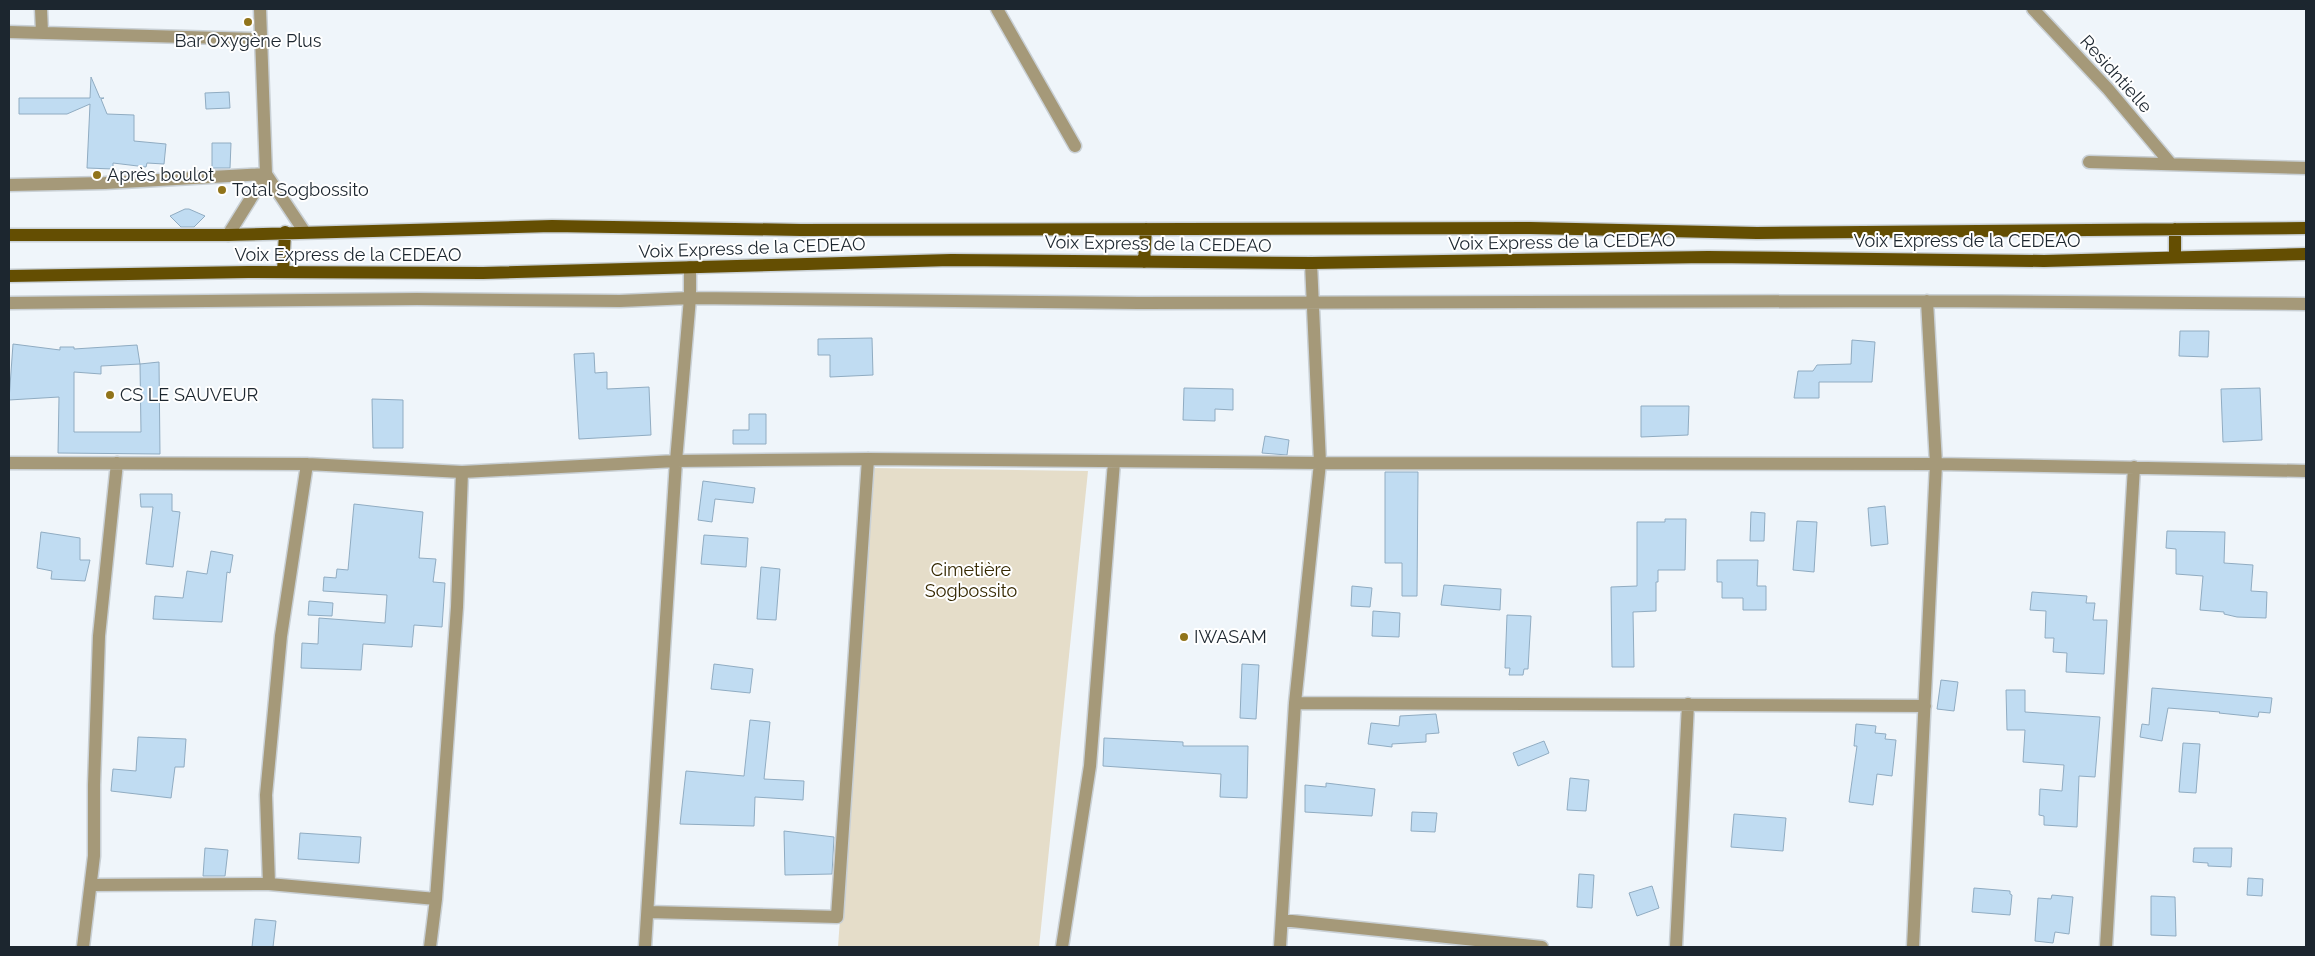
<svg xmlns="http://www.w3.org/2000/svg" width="2315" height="956" font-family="Raleway,sans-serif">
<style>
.green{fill:#e5ddc9}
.building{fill:#c0dcf2;stroke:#90acc2;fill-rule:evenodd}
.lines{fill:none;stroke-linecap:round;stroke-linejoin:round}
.minor-casing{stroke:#c9d0d5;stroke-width:15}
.major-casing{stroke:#c9d0d5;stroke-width:15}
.minor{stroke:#a59979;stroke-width:12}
.major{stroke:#644e02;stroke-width:12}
.poi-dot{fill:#91741a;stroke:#fff;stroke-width:2}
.labels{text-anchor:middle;stroke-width:4;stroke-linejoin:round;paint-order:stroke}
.poi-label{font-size:18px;fill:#1c262f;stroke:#fff;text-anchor:start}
.street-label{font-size:18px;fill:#1c262f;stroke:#fff}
.park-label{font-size:18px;fill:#352800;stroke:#fff}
</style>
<rect width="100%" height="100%" fill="#eff5fa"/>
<path class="green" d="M872,468L1088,471L1039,947H838Z"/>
<path class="building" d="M91,77L100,98H104L101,99L107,114L134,115V141L166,144L164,164L147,163L146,167L113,163V169L87,168L90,104L67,114H19V98H90Z
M229,92L230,108L206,109L205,93Z
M212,143H231L230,168H212Z
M185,209H189L205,216L194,227H181L170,216Z
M2180,331H2209L2208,357L2179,356Z
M872,338L873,375L830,377V355H818V339Z
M1852,340L1875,342L1872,382H1819V398H1794L1798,371H1813L1817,365L1851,364Z
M13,344L60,350V347H74V349L137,345L140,364L159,362L160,454L58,453L59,397L9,400ZM140,364L141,432H74V372L101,374V366Z
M594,353L595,373L607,372V389L649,387L651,435L579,439L574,354Z
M1184,388L1233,389V410L1215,409V421L1183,420Z
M2260,388L2262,440L2223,442L2221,389Z
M372,399L403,400V448H373Z
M1641,406H1689L1688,435L1641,437Z
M749,414H766V444H733V430H749Z
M1265,436L1289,440L1287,455L1262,453Z
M1385,472H1418L1417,596H1402V563H1385Z
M703,481L755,488L753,503L715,499L712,522L698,520Z
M140,494H172V511L180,512L173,567L146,564L153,507H141Z
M354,504L423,512L419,558L436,559L433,582L445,583L442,627L414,625L412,647L363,644L361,670L301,668L302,643L318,644L319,618L385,623L387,595L323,591L324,577L336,578L337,569L348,570Z
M1885,506L1888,544L1871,546L1868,508Z
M1751,512L1765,513L1764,541H1750Z
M1665,519H1686L1685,570H1658V582H1656V611L1633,612L1634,667H1612L1611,587L1637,586V522H1665Z
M1797,521L1817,522L1814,572L1793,570Z
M2167,531L2225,532L2224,563L2253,565L2251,591L2267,592L2266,618L2237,617L2224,614V612L2200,610L2203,576L2176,574V549L2166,548Z
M41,532L80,538V560H90L85,581L51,579L52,571L37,568Z
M704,535L748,538L746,567L701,564Z
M211,551L233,555L230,573L227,572L222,622L153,619L155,596L183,598L187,571L207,574Z
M1717,560H1758L1757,586H1766V610H1743V598H1722V582H1717Z
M761,567L780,569L776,620L757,619Z
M1444,585L1501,589L1500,610L1441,605Z
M1352,586L1372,588L1370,607L1351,606Z
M2032,592L2087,596L2086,603H2095L2093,620H2107L2104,674L2066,672L2067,653L2053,652L2054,638H2045L2046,611L2030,610Z
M309,601L333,603L332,616L308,615Z
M1373,611L1400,613L1399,637L1372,636Z
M1507,615L1531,616L1528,669H1524L1523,675H1509L1510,668H1505Z
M714,664L753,669L750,693L711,689Z
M1242,664L1259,665L1256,719L1240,718Z
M1941,680L1958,682L1954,711L1937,709Z
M2152,688L2272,698L2270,713L2259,712L2258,717L2219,713L2220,712L2168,708L2162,741L2140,737L2142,724L2149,725Z
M2006,690H2025V712L2100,717L2095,777L2079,776L2077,827L2044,825V816L2039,815L2040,789L2062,791L2064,765L2023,762L2025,730H2007Z
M1436,714L1439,733L1426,734V742L1392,744V747L1368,744L1371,723L1399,726L1400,716Z
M750,720L770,722L764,779L804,781L803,800L755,797L754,826L680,824L686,771L744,776Z
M1856,724L1876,726L1875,733L1886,734L1885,739L1896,740L1892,776L1877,774L1873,805L1849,802L1857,746H1854Z
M138,737L186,739L184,767H175L171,798L111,791L113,769L136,771Z
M1104,738L1183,742V746H1248L1247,798L1220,797L1221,774L1103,766Z
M1544,741L1549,753L1518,766L1513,753Z
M2183,743L2200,744L2196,793L2179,792Z
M1570,778L1589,780L1586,811L1567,810Z
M1326,783L1375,789L1372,816L1305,812V785L1326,787Z
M1412,812L1437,813L1435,832L1411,831Z
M1734,814L1786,818L1783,851L1731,847Z
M784,831L834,837L832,874L785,875Z
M300,833L361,837L359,863L298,859Z
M205,848L228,850L225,876H203Z
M2194,848H2232L2231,867L2208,866V863L2193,862Z
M1579,874L1594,875L1592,908L1577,907Z
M2248,878L2263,879L2262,896L2247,895Z
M1652,886L1659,908L1637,916L1629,893Z
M1974,888L2010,891V894L2012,895L2010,915L1972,912Z
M2052,895L2073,897L2069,934L2055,932L2053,943L2035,941L2038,898L2051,899Z
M2151,896L2175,897L2176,936L2151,935Z
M255,919L276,921L273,947H252Z"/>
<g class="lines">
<g class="minor-casing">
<path id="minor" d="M41,9L42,32
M260,9L266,174L304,231
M997,9L1075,146
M2033,9L2108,89L2171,164
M9,32L259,39
M2089,162L2306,168
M9,185L105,183L266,174
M228,235L266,174
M9,303L417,299L620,301L690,298L1139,303L1927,301L2306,304
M9,463L307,464L462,472L676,461L868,459L1320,463L1936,464L2306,471
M1295,703L1925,706
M269,884L266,795L281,636L307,464
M91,885L269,884L436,899
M648,912L837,917L868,459
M1282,920L1542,947
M83,947L94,856V785L99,636L117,463
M430,947L436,899L457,607L462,472
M645,947L676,461L690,298V267
M1062,947L1090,766L1114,462
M1280,947L1295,703L1320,463L1311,263
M1676,947L1688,704
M1913,947L1936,464L1927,301
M2106,947L2134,467"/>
</g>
<g class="major-casing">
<path id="major" d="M2175,229V256
M9,235H228L552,226L801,230L1530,228L1757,233L2306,228
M1144,262L1146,229
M283,272L285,232
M9,276L248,272L483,273L951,260L1311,263L1708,257L2044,261L2306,254"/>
</g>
<use href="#minor" class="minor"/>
<use href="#major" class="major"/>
</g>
<g class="poi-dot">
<circle cx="248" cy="22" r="5"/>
<circle cx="97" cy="175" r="5"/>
<circle cx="222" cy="190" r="5"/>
<circle cx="110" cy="395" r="5"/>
<circle cx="1184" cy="637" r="5"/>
</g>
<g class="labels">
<g class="poi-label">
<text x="248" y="47" text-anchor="middle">Bar Oxygène Plus</text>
<text x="107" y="181">Après boulot</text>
<text x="232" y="196">Total Sogbossito</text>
<text x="120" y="401">CS LE SAUVEUR</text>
<text x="1194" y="643">IWASAM</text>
</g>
<g class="street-label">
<text transform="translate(2116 74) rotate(48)" y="6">Residntielle</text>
<text x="1967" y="247">Voix Express de la CEDEAO</text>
<text transform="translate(1562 242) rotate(-1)" y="6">Voix Express de la CEDEAO</text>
<text transform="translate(1158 244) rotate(1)" y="6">Voix Express de la CEDEAO</text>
<text transform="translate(752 248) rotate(-2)" y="6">Voix Express de la CEDEAO</text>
<text x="348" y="261">Voix Express de la CEDEAO</text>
</g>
<g class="park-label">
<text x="971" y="576">Cimetière<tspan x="971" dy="21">Sogbossito</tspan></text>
</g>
</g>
<rect width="2315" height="956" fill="none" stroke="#1c262f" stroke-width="20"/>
</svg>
